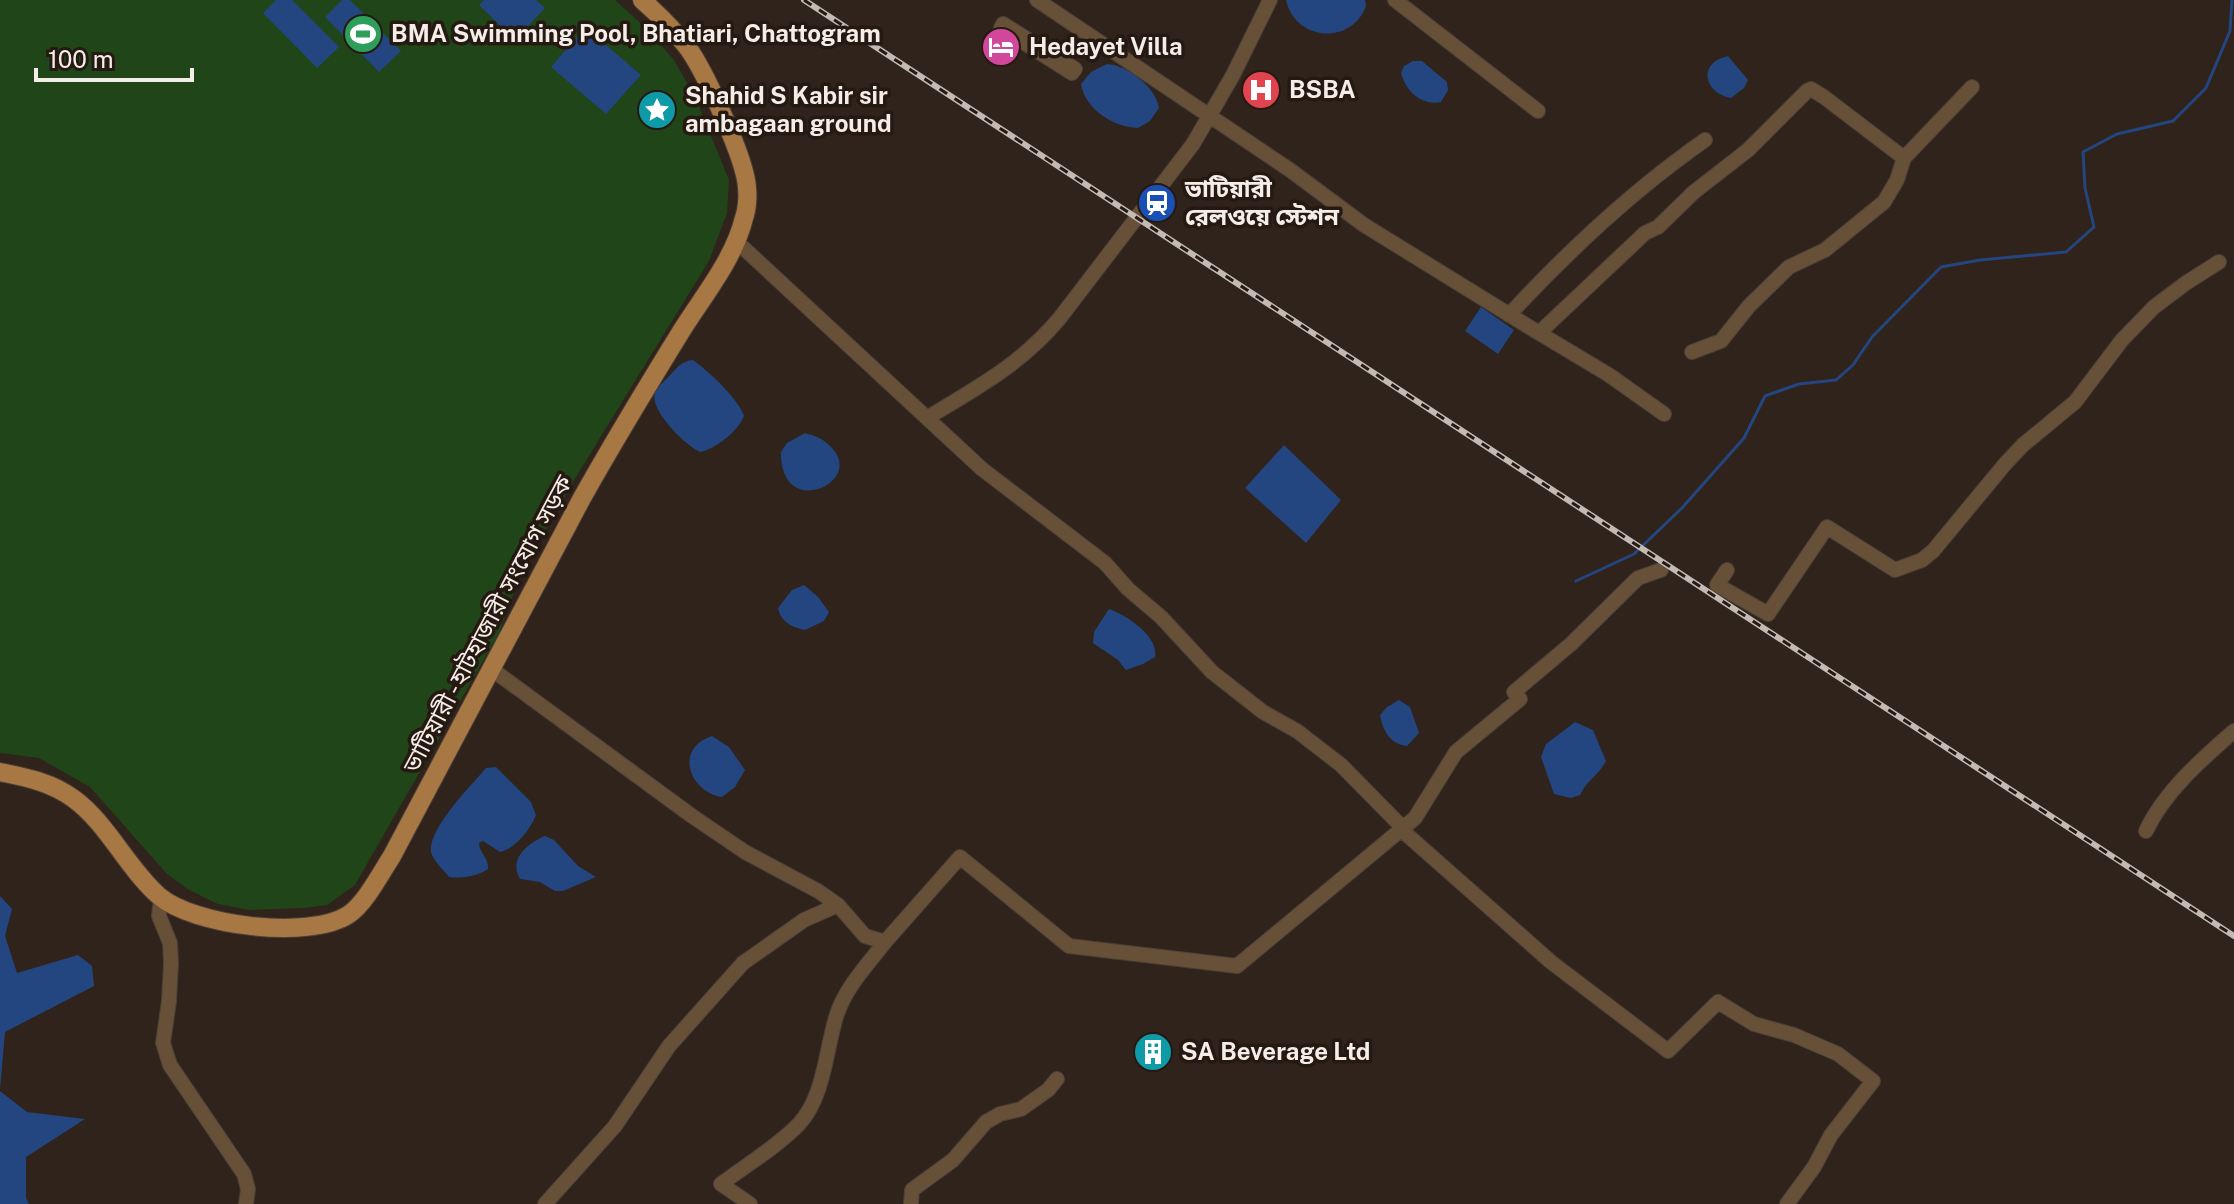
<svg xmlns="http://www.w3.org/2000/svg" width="2234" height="1204" font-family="'Public Sans','Noto Sans Bengali',sans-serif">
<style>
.green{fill:#204519}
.water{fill:#234680}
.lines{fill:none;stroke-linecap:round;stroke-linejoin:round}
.stream{stroke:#234680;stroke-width:3}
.minor-casing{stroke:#4b3f38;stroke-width:16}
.major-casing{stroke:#4b3f38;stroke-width:20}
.minor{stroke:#675038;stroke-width:14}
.major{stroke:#a87844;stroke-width:18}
.rail-casing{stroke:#c3bab4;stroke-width:6}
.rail{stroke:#251912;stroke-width:3;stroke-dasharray:9;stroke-linecap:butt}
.labels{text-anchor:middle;stroke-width:7;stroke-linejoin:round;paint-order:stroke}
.poi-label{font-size:24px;font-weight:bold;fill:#f5ede8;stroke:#251912;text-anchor:start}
.street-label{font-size:24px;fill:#f5ede8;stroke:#251912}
</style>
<rect width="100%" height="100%" fill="#2f231b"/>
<path class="green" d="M0,0H615L648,30L674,60L695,97L729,180L727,213L709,261L571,485L523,569L498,635L355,885L327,905L305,908L249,910L218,904L189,890L167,874L90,787L39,758L0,753Z"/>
<path class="water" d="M276,0H292L339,47L317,68L263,13Z
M342,0H350L401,51L379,72L325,17Z
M484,0H536L545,8L515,40L479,5Z
M1286,0H1365L1366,6C1351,46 1295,41 1286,0Z
M585,27L641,75L606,114L551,67Z
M1728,56L1748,80L1744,88L1731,98C1705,94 1696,63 1728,56Z
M1413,61H1422L1447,82L1448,90L1441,102C1421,106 1406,91 1401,73L1404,66Z
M1107,64C1127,65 1156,87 1159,108L1150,121L1138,128C1113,127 1085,109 1081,84L1091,72Z
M1481,307L1514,330L1498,354L1465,331Z
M693,360C708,371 739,399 744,416C738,431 716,449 700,452C686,446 649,410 655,393C658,386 667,379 672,373C678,366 683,361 693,360Z
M805,433C816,436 824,439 832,448C865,483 780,521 781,452L787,443Z
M1284,445L1341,500L1306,543L1245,488Z
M804,585L818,597L829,612L824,621L805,630C793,628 780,621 778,608L792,590Z
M1109,609C1126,615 1159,636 1155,657L1143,664L1126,670L1118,660L1093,643L1094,632Z
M1399,700L1410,707L1419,733L1407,746C1390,744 1383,731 1380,715L1387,707Z
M1575,722L1593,730L1606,761C1599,775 1587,780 1580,795L1571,798L1554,794L1541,757L1546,744Z
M712,736L729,747L745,770L735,787L722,797C690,792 673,749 712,736Z
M496,767L531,802L536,815C530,830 516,848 500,852L483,841L479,843C479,853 489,857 488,869C478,876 461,879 449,877C444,870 433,861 431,852C428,828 471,786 486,768Z
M545,836L554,840L578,866L596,877L563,891H555L540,882L520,879C508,859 528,843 545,836Z
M0,896L12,909L5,936L17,973L78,955L92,966L94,986L5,1032L0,1090Z
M0,1091L27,1112L85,1119L26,1157V1198L29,1204H0Z"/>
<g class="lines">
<path class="stream" d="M1576,581L1634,554L1682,508L1744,438L1765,396L1799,384L1836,380L1853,365L1872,337L1941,267L1980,260L2066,252L2094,227L2085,188L2083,152L2117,134L2173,121L2206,88L2230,31L2232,0"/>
<g class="minor-casing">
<path id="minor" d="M1037,0L1290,170L1364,225L1539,333L1645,233L1658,227L1694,192L1748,150L1807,91L1811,89L1824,97L1904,158L1972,87
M1395,0L1538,111
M1003,24L1075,69L1072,73L1001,28Z
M736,241L982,469L1105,563L1128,589L1161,617L1212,672L1263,712L1297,731L1341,765L1403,828L1405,833L1551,962L1668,1051L1718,1002L1754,1024L1794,1035L1838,1054L1873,1081L1831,1135L1814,1167L1787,1204
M1509,315C1569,250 1632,191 1705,140
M1539,333L1609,375L1664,414
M1692,352L1721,341L1749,306L1789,267L1825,250L1884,202L1897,180L1904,158
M927,418C978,387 1020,365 1059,319L1193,144L1233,75L1270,0
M1727,570L1717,585L1768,614L1827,527L1895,570L1922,560L1933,551L2005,464L2023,445L2075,402L2122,340L2154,307L2186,283L2219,262
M490,668L692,816L745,852L818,891L838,905L865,936L885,942C868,964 846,987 837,1014C826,1047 825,1096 799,1124C778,1146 745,1166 721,1184L750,1204
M2146,831C2164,792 2202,759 2234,731
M161,898L159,916L170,943L171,963L169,1001L163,1043L170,1065L244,1174L248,1189L246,1204
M885,942L960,857L1069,946L1237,966L1415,818L1456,752L1520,699L1514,692L1571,644L1638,578L1661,570
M545,1204L615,1126L669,1046L743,963L804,920L838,905
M911,1204L912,1190L953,1160L986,1122L1000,1114L1021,1109L1048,1090L1057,1079"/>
</g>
<g class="major-casing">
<path id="major" d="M0,772C26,777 53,783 74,799C108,824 127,868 159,896C194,926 309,940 348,915C365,904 381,873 392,856L582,498C614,441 648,385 682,330C704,295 734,259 744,218C747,210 748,197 747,188C746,160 705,72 688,48C674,30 659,15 642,0"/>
</g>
<use href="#minor" class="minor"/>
<use href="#major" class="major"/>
<g class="rail-casing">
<path id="rail" d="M804,0L2234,936"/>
</g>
<use href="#rail" class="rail"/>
</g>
<defs>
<g id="stadium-disc" transform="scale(2)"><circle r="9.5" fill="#2e9e5b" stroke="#251912"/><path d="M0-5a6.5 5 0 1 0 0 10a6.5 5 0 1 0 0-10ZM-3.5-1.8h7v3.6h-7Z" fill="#fff"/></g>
<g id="hotel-disc" transform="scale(2)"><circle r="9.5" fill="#d1479c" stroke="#251912"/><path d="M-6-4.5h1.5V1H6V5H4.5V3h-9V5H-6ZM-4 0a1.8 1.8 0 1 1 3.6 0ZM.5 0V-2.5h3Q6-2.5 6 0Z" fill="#fff"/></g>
<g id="hospital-disc" transform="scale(2)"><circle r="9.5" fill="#e0444e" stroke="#251912"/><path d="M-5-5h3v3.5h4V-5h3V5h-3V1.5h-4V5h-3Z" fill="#fff"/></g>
<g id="sight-disc" transform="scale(2)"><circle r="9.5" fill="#0f9aa8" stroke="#251912"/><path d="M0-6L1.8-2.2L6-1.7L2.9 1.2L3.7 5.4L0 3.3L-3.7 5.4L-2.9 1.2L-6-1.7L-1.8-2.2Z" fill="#fff"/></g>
<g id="station-disc" transform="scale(2)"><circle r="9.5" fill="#1a4fb4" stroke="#251912"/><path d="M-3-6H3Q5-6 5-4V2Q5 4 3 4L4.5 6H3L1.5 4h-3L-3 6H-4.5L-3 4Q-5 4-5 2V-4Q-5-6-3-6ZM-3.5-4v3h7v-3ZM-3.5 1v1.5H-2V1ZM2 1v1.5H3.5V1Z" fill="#fff"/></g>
<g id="building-disc" transform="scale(2)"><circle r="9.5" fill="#0f9aa8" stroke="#251912"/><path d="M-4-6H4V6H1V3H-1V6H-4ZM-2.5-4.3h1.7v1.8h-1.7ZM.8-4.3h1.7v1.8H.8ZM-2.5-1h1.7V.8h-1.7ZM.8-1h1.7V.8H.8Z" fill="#fff"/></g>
</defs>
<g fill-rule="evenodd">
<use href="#stadium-disc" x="363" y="34"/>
<use href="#hotel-disc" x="1001" y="47"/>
<use href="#hospital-disc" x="1261" y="90"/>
<use href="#sight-disc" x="657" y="110"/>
<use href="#station-disc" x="1157" y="203"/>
<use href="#building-disc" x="1153" y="1052"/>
</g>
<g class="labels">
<g class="poi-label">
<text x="391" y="42">BMA Swimming Pool, Bhatiari, Chattogram</text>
<text x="1029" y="55">Hedayet Villa</text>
<text x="1289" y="98">BSBA</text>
<text x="685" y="104">Shahid S Kabir sir<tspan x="685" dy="28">ambagaan ground</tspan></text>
<text x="1185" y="197">ভাটিয়ারী<tspan x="1185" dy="28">রেলওয়ে স্টেশন</tspan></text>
<text x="1181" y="1060">SA Beverage Ltd</text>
</g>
<g class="street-label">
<text transform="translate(488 624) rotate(-62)" y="8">ভাটিয়ারী - হাটহাজারী সংযোগ সড়ক</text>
</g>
</g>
<path d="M36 68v12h156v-12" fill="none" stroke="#f5ede8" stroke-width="4"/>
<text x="48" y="68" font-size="24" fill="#f5ede8" stroke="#251912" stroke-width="6" paint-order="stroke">100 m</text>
</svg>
